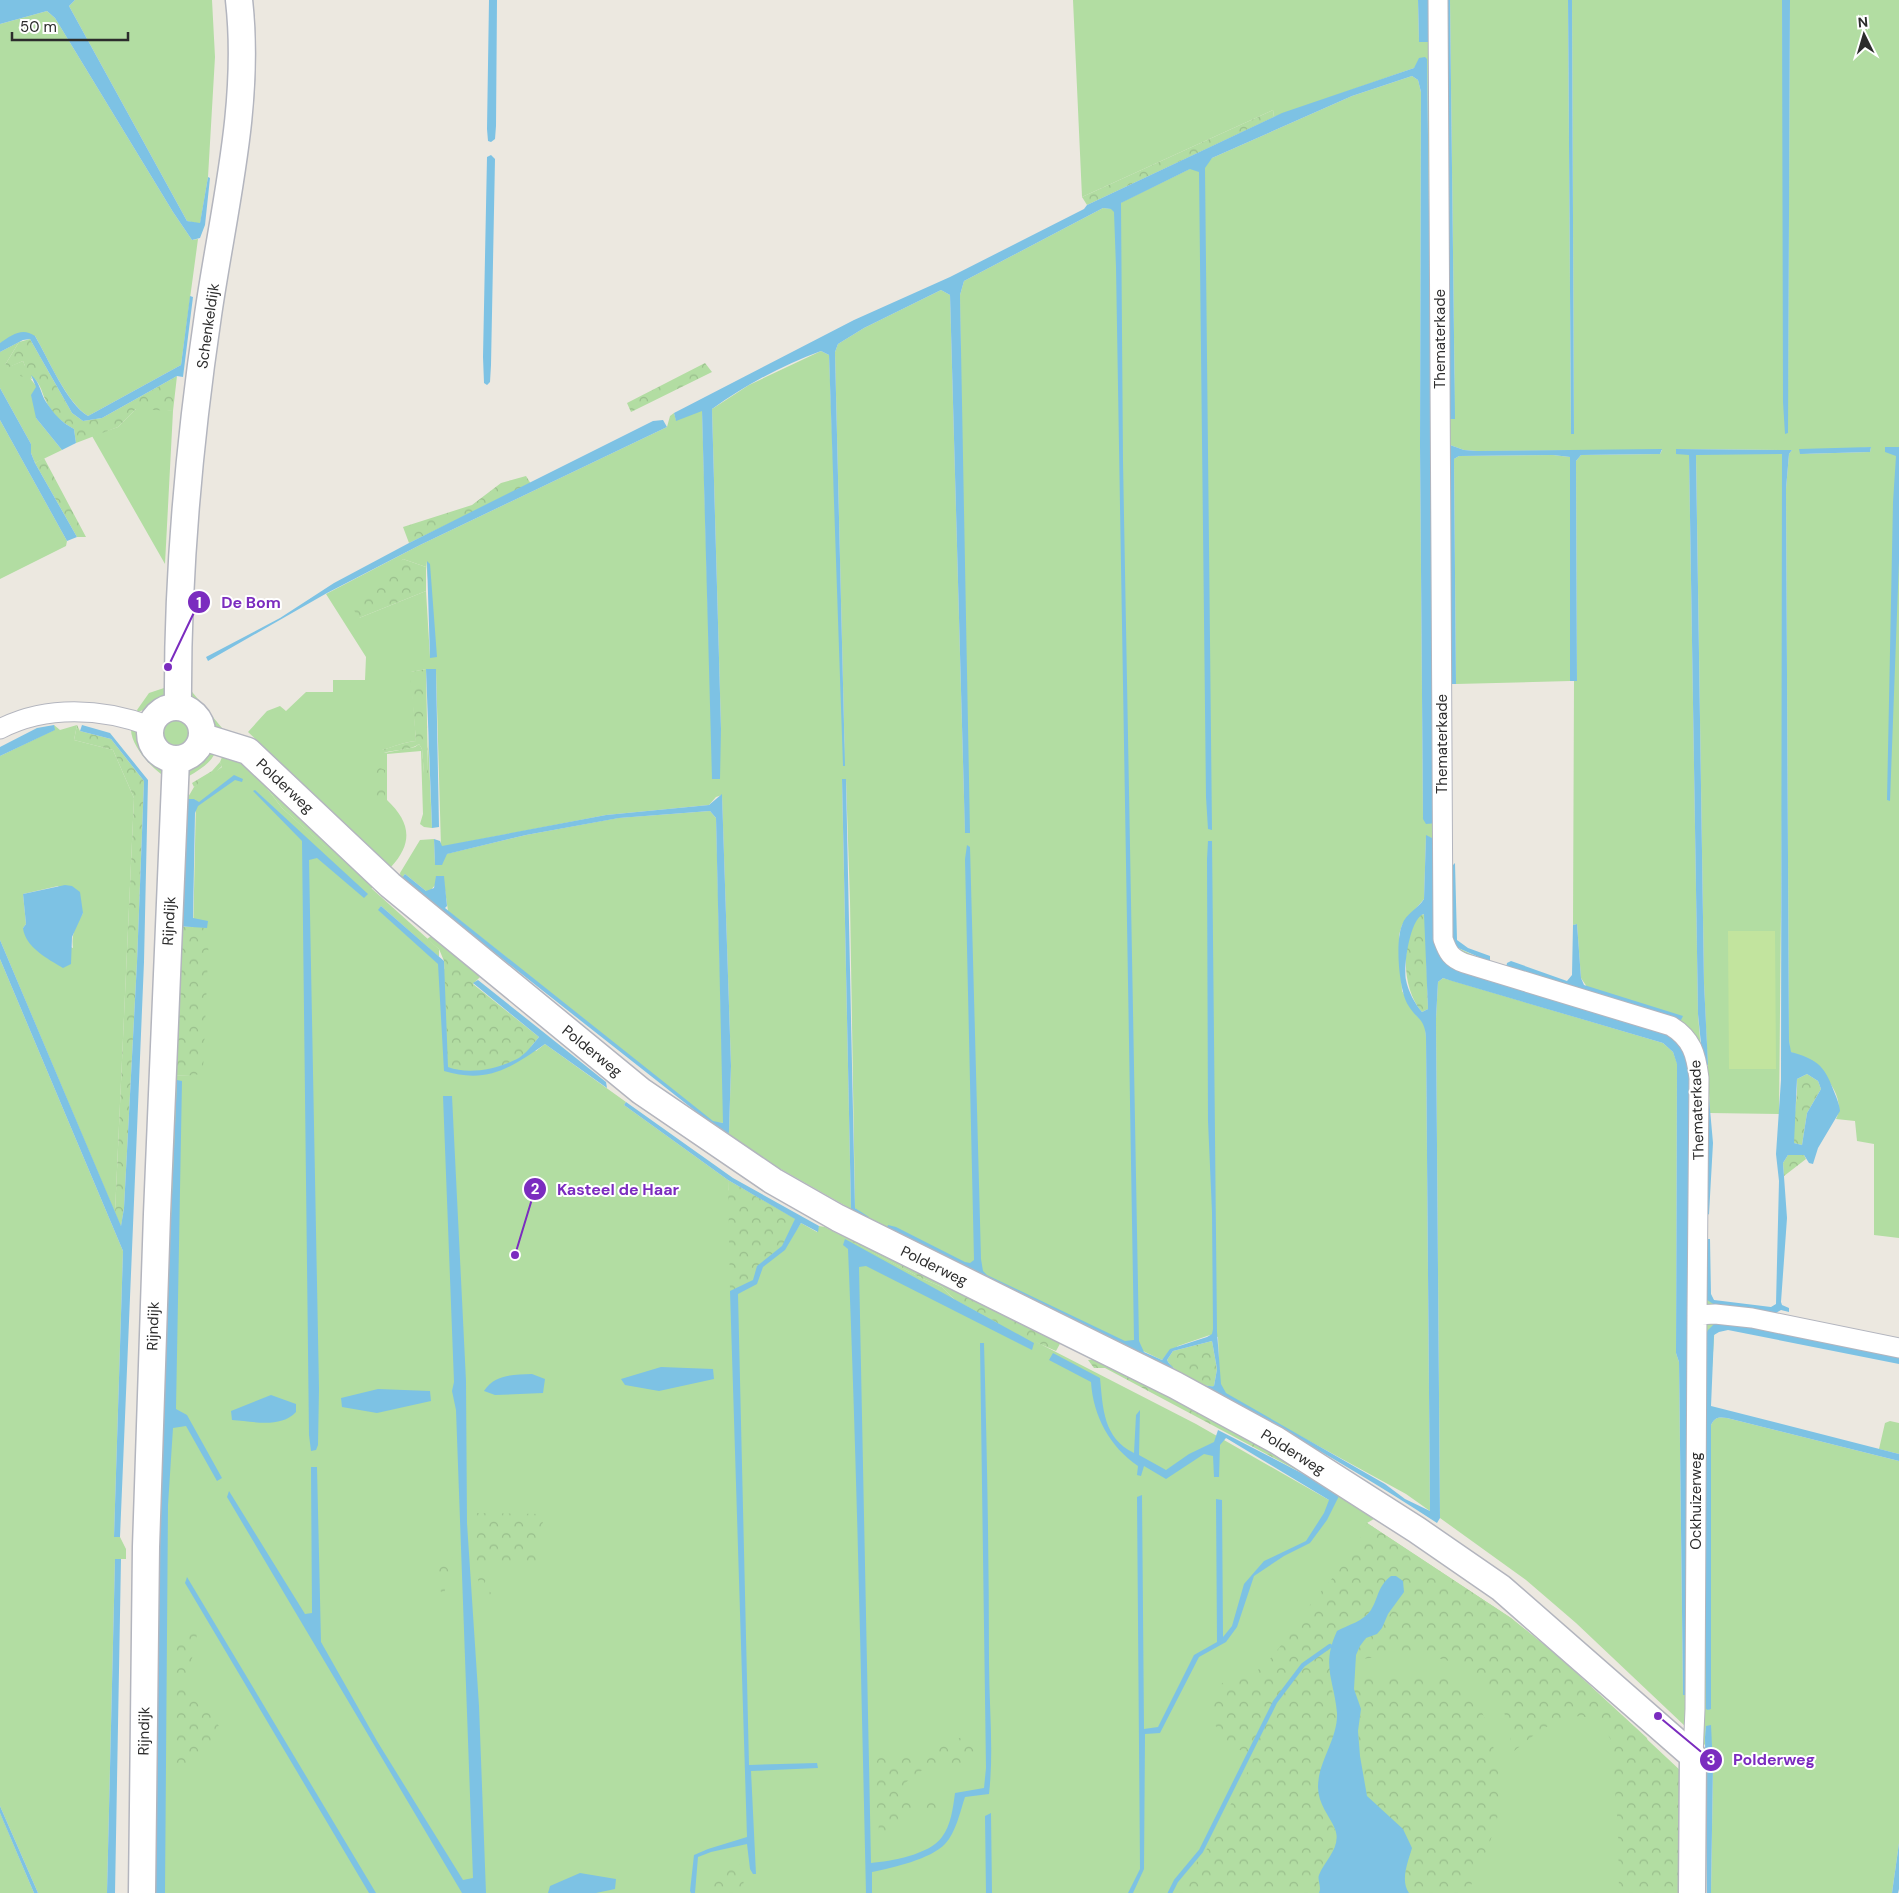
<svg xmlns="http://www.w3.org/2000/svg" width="1899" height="1893" font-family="'DM Sans',sans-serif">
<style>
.grass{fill:#b2dda2;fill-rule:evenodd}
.forest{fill:url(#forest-crowns)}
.pitch{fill:#c2e49e}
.water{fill:#7dc2e4;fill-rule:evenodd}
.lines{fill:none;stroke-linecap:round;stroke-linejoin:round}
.stream{stroke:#7dc2e4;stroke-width:4.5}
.street-casing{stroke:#b3b5be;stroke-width:21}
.secondary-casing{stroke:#b3b5be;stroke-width:29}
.street{stroke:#fff;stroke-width:19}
.secondary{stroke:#fff;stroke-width:26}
.labels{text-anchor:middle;stroke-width:4;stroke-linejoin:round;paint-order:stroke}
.street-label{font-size:15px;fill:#2c2c2c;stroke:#fff}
.leader{fill:none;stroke:#7b2cbf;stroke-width:2}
.callout-dot{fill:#7b2cbf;stroke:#fff;stroke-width:2}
.mark-label{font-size:15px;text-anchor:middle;font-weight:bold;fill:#fff}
.callout-label{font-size:16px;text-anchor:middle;font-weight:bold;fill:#7b2cbf;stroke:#fff;stroke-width:4;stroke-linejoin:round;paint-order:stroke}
</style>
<defs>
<pattern id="forest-crowns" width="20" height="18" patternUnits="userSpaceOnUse" patternTransform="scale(1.25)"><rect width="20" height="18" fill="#b2dda2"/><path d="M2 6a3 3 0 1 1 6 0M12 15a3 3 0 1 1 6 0" fill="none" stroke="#99be8c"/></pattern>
</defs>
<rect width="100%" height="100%" fill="#ece8e0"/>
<path class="grass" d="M75,0H212L215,57L208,177L200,224L187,221L69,6Z
M1073,0H1418L1419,42L1429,34V0H1446L1455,419L1450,0H1568L1571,434H1574L1572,0H1782L1788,396L1790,0H1899V447H1885L1899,454V1238L1874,1235V1144L1857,1141L1855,1121L1836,1119C1849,1094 1814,1059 1790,1052L1789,1041L1786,489L1789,454L1792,450L1676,449V454H1689L1698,1014L1704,1088L1706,1295L1725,1308L1776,1313L1899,1342L1715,1323L1706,1457L1708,1710L1711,1708V1425C1715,1417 1719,1417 1727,1418L1899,1461V1843L1892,1893H1711L1713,1767L1706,1726L1705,1745L1576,1623L1526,1580L1440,1518L1436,1019L1438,982L1443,978L1663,1043L1673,1052L1677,1063L1676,1353L1679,1362L1683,1695L1686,1653L1689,1067L1684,1050L1455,966L1434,839L1426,836L1424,899L1402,925L1399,935L1402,991L1417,1016L1425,1024L1426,1038L1430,1511L1406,1494L1220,1392L1218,1337L1210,1335L1178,1346L1167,1354L1162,1360L907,1239L868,1218L855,1208L850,901L846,779L842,780L851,1209L749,1151L724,1134L729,1132L731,1066L722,795L716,797L709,805L606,815L441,847L436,670L426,669L411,672L416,741C403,742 394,747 382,750L384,753L415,747L419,744L422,749L424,773H428V735L432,828L424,827L420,824L423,814L421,751L387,754V800C410,822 414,842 391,867L248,732L267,711L280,706L286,711L306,692H333V680H365L366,657L326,594L420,545L667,427L670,416L674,413L676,420L702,410L713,779L721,729L712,409L749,385L821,351L829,355L845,766L835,352L838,344L864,328L941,290L950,295L965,833L960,295L964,281L1103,208L1113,209L1122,202L1212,158L1352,96L1412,76L1418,80L1421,92L1420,446L1423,819L1432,515L1427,59L1414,68L1274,117L1273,110L1082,197ZM1450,445L1464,450L1477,451L1662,450L1660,454L1581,455L1576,461L1577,681H1574L1573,925L1577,924L1581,978L1587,987L1506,968L1507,966L1488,962L1456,947C1447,780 1448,613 1450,445ZM1871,447L1870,452L1800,454ZM403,559L426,567V561L436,657H430L426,591L359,618Z
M47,11L55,18L173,212L192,240L198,239L181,365L88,416C66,402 48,358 35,336L0,343V24Z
M19,342L5,365L6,368L23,361L30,378L37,387L36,418L62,450L35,463L31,453V444L0,388V352Z
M154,408L173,411L165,564L92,436L118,427L136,409Z
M0,420L67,541L66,546L0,579Z
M1701,453L1782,454V810L1779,1114L1710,1113L1704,983L1696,454Z
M1553,455L1570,457V681L1456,684L1454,459L1459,456Z
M167,687L170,689C162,700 152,707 138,712L137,710L149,693Z
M188,687L222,728V733C212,727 191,699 188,687Z
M157 732a18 18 0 1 1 36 0a18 18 0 1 1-36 0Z
M54,725L60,730L77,725L74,740L113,750L134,798L115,1213L0,940V756L54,730ZM58,886L83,913C76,926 71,933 73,948L23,928L26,924L23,894Z
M131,728L138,731C144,752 152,755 163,772L161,774C149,765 130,744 131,728Z
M213,751L215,753C210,764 199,770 189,776L183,775C190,764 200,753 213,751Z
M224,752L249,765L282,808L439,949V957L381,906L379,910L536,1051L545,1044L626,1102L624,1105L728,1180V1190L797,1229L801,1223L817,1232L819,1226L825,1227L923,1279L942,1287L955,1300L1196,1424L1329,1500L1339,1496L1379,1516L1367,1523L1511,1618L1559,1657L1647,1738L1681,1893H152L170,1076L190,1075L196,800L187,799L194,787L222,767L220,762Z
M710,811L716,818L724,1123L713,1122L448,911L443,876L430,891H426L405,874L401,879L400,873L420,840L434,839L435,865L446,854L526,835L618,818Z
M0,959L123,1251L114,1537H120L126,1549V1559H115L107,1893H38L0,1806Z
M1890,1421L1899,1423V1454L1879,1449L1885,1423Z
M0,1813L1,1815L34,1893H0Z"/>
<path class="forest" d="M1273,110L1274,117L1087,205L1082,197Z
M30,339L72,413L83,421L102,418L177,376L173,411L136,409L118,427L76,443L74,429C61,422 51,413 45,399C41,390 40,382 31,376L32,379L20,376L25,366L23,361L5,369V365L19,342Z
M705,363L712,372L631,412L627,403Z
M44,458L86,537H77L35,463Z
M526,476L531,484L409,543L403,527L472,505L501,483Z
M403,559L426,567V591L359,618L350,604Z
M426,669L428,773L424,774L422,749L419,744C410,751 394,749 384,753L382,759L379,758L381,750C394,747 403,742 416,741L410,672Z
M77,725L80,731L111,739L144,781L137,962L124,1208L121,1227L115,1213L134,798L113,750L74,740Z
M220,762L222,766L209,779L194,787L192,783L212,771Z
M249,765L378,881L371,889L282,808Z
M373,765L385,770V802L376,814Z
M1425,914L1428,1009L1422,1012C1401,988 1401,941 1419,915Z
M176,926L207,928L209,934L203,1072L196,1075L170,1076Z
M437,932L486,971L473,984L539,1037C533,1044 525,1055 517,1059C497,1069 469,1075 448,1067L444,961L439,949L427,939Z
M1807,1074L1818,1081L1821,1089L1807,1113L1802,1145L1794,1143C1792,1122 1798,1101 1797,1079Z
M1788,1155H1804L1806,1159L1784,1176L1783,1163Z
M728,1180L796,1219L782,1246L757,1266L753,1280L730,1291Z
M841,1224L1062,1340L1056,1351L1026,1338L955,1300L942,1287L923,1279L839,1235Z
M1212,1341L1217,1369L1214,1386C1201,1388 1173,1372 1167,1360L1173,1351Z
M1104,1359L1317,1474L1313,1479L1105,1368H1094L1088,1360Z
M474,1513L544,1514L536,1566L491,1561L484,1586L500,1602L488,1606L474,1569Z
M1367,1523L1511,1618L1559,1657L1682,1772L1681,1893H1619L1618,1827L1611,1740C1586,1692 1542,1728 1513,1752C1510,1737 1508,1721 1502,1707C1476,1648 1408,1652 1355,1660L1360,1645L1366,1638L1377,1634L1404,1593L1377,1591L1371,1610L1364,1618L1351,1624L1330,1661L1331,1685L1337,1714L1334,1735L1326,1752L1327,1818L1335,1830V1845L1318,1876L1319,1893H1292L1288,1890L1273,1893H1174L1213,1841L1244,1777L1253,1765L1252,1756C1244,1751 1235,1748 1228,1744C1214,1735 1209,1705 1215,1691C1221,1677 1243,1680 1255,1672C1275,1659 1289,1632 1304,1613C1325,1584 1355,1558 1367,1523Z
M455,1544L443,1599L434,1568Z
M200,1620L187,1682L224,1733L176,1773L174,1642Z
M1400,1673C1458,1672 1483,1693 1494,1750C1499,1772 1501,1792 1498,1814C1494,1839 1477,1869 1468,1893H1409C1400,1880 1408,1862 1412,1848L1367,1796L1360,1756L1358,1731L1361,1709L1354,1689V1679Z
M976,1730V1765H929L905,1783L908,1798L948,1797L944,1811L931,1824L920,1809L887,1831H879L875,1783L878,1751L920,1757Z
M734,1855L743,1871L744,1893H708Z"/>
<path class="pitch" d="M1728,931H1775L1776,1069H1729Z"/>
<path class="water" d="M0,0H75L69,6L187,221L200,223L208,177L210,178L205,225L200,238L192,240L173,212L55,18L47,11L0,24Z
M489,0H497L496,126L495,139L491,142L488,141L487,129Z
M1418,0H1429V42H1419Z
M1446,0H1450L1455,419H1449Z
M1568,0H1572L1574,434H1571Z
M1782,0H1790L1788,433L1785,434L1783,402Z
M1425,57L1427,59L1437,823L1426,824L1423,819L1420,446L1421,92L1418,80L1412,76L1352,96L1212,158L1205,168L1212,830L1208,829L1206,797L1199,172L1190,169L1121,203L1123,461L1139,1341L1144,1352L1162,1360L1170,1349L1207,1337L1212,1334L1213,1329L1212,1212L1208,1121L1207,859L1208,841H1212L1217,1332L1221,1384L1226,1393L1233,1397L1385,1484L1405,1499L1430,1511L1426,1038C1425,1018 1417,1020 1408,1005C1399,990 1395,942 1402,925C1406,913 1418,909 1424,899L1426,835L1434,839L1444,959L1659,1028C1677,1041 1683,1045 1689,1067L1686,1695H1683L1679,1362L1676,1353L1677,1064L1673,1052L1663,1043L1452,981L1443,978L1438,982L1436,1019L1440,1518L1437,1523C1263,1409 1073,1321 887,1228L888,1225L896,1227L965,1262L970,1263L974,1260L965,859L967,845L970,847L981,1259L983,1271L987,1275L1125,1341L1134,1340L1116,267L1114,212L1111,209L1103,208L964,281L960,295L970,833H965L950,295L941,290L864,328L838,344L835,352L845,766H843L829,355L821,351C783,365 745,385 712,409L721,729L720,779H712L702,411L676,421L674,413L854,320L950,277L1084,209L1087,205L1282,113L1414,68L1419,58ZM1424,914L1428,1009L1422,1012C1415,1004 1408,991 1406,980C1403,967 1410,917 1424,914ZM1212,1341L1217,1369L1214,1386C1201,1388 1173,1372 1167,1360L1173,1351Z
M491,155L495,159L491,365L490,382L487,385L484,383L483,357L487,157Z
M190,296L193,297L183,377L177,376L102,418L83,421L72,413L30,339L23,340L0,352V343C12,335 22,327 35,336C48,358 67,404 88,416L181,365Z
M31,375C41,383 40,393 46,402C55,415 61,422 74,429L76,443L62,450L36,418L31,395L36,387Z
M0,388L31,444V453L35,463L77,537L67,541L0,420Z
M663,420L667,427L420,545L327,593L208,661L206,657L280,618L334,583L409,543L653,421Z
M1450,445L1464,450L1477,451L1662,449L1660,454L1581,455L1576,461L1577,681H1570V457L1553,455L1459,456L1454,459L1456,684H1448Z
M1871,447L1870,452L1800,454L1799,449Z
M1885,447H1899V560L1890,801L1887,800L1893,502L1896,456L1885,452Z
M1676,449L1792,450L1789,454L1786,489L1789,1041L1791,1052C1815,1059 1824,1064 1833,1089C1836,1097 1839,1102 1840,1111L1818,1148L1813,1164L1809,1163L1804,1155H1788L1783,1163L1787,1218L1781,1302L1782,1305L1789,1308V1312L1781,1310L1776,1313C1754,1311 1723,1314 1706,1299L1707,1239H1710L1711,1294L1714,1300L1771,1307L1776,1304L1779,1181L1776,1154L1781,1080L1782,454L1696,455L1704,983L1708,1065L1703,1064L1698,1014L1689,455L1676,454ZM1807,1074L1818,1081L1821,1089L1807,1113L1802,1145L1794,1143L1797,1079Z
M427,561L430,564L437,657L430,658Z
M426,669H436L439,827L432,828Z
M54,725L55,730L0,756V747L37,728Z
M82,725L110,733L148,780L144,962L120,1537H114L123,1251L0,959V940L121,1226L124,1208L137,962L144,781L111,739L80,731Z
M234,775L243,779L242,782L235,780L198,806L195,813L193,918L208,921L207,928L176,926L177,915H183L187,799H194L199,802Z
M842,779H846L855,1208L869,1217L867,1221L851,1209Z
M255,790L368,894L364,898L317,858L309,860L319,1389L318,1445L316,1450L311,1451L309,1435L302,841L253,791Z
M722,794L731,1066L729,1132L727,1136L401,879L405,874L426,891L434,888L436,876H444L447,906L445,908L713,1121L723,1123L716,818L710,811L619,818L526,835L447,854L442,865H435L434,839L440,841L442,846L606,815L709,805Z
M1455,863L1457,940L1468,948L1490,956V962L1456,947L1451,935L1452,866Z
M65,885L72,886L80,892L83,913L72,937L71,964L63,968C48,959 25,947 23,928L26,924L23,894Z
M381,906L444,961L448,1067C469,1075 497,1069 517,1059C525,1055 533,1044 539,1037L473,983L478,980L606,1082L607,1088L545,1044C511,1068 487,1084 444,1071L438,964L378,910Z
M1577,924L1581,978L1584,985L1683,1016L1681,1020L1506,968L1507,963L1511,961L1567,981L1572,975L1573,925Z
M177,1080L182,1081L176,1409L187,1415L222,1478L217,1481L186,1426L173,1428L168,1505L165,1893H153L160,1470Z
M1708,1087L1713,1143L1709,1214L1706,1216L1704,1088Z
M443,1096H452L466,1381L467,1523L479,1706L486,1893H462L227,1497L229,1491L305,1614L312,1613L311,1467H317L321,1642L377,1741L463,1880L473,1878L456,1410L452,1391L454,1382Z
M626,1102L733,1178L819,1226L818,1232L801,1223L785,1250L763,1267L757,1284L738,1294L749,1765L817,1763L818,1768L751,1771L756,1874H753L750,1869L747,1844L711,1852L698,1857L695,1893H691L690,1891L694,1855L708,1849L747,1837L730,1291L753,1280L757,1266L782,1246L795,1219L728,1180L624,1105Z
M845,1239L1034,1343L1032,1350L866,1266L859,1267L871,1863C891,1861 929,1855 942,1837C951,1825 953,1808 955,1793L984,1788L986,1768L980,1343H984C987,1450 989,1556 989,1662C989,1706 994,1750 989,1794L965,1797C960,1812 956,1832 945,1844C931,1859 892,1868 872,1872V1893H866C861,1678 857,1464 848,1249L843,1245Z
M1715,1323H1748L1899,1355V1364L1728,1330L1719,1332L1714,1335L1711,1406L1899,1454V1461L1727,1418C1719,1417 1715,1417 1711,1425V1709L1708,1710L1706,1709L1703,1340L1708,1330Z
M1053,1353L1100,1378C1103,1408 1103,1438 1134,1453L1136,1415L1140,1410L1139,1455L1166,1470L1189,1454L1214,1442L1218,1430L1313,1479L1339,1496L1327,1520L1310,1543L1284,1556L1254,1576L1237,1627L1226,1642L1199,1657L1160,1733L1145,1734L1144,1869L1133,1893H1128L1140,1869L1137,1497L1142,1495L1144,1729L1158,1727L1194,1655L1217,1642L1216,1499L1222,1500L1223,1637L1232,1626L1244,1584L1264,1561L1306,1541L1324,1513L1329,1500L1226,1438L1220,1445L1219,1477H1214L1213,1456L1204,1454L1166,1479L1144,1466L1141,1476L1137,1475L1138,1466C1110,1447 1093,1416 1091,1382L1049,1360Z
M661,1367L713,1369L714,1379L659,1391L625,1385L621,1379Z
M532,1374L545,1379L543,1393L495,1395L484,1391C495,1374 513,1375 532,1374Z
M378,1389L430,1391L431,1401L377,1413L342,1407L341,1398Z
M271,1395L296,1404V1412C280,1429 252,1421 232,1420L231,1411Z
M115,1559H121L115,1893H107Z
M1391,1576H1396L1403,1581L1404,1592L1388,1614L1382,1628L1377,1634L1366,1638L1360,1646L1356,1655L1354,1689L1361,1709L1358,1731L1360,1756L1367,1796L1403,1829L1412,1848C1408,1862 1400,1880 1409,1893H1319C1322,1887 1317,1880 1319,1875C1325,1860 1342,1847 1335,1829C1329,1815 1318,1804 1318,1787C1318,1761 1338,1739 1337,1713C1334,1679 1321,1666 1337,1631C1348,1625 1364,1621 1371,1610C1379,1597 1377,1587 1391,1576Z
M187,1577L376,1893H369L185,1583Z
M1711,1725L1713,1767L1711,1893H1707L1705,1737L1706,1726Z
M0,1806L38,1893H34L0,1813Z
M991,1813L992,1893H986L985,1816Z
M1899,1843V1889L1898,1893H1892Z
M580,1873L616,1879L615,1889L596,1893H548L550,1886Z"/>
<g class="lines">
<path class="stream" d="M1170,1893L1176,1881L1201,1851L1275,1702L1303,1665L1330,1646"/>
<g class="street-casing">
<path id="street" d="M1438,0L1443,939C1448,953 1451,958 1464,963L1671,1026C1692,1039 1696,1054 1699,1078L1697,1315
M0,729C46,705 102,708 150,726
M1693,1756L1695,1709L1697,1315L1715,1314L1752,1318L1899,1348"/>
</g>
<g class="secondary-casing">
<path id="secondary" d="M178,706C177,575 189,444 208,315C223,211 251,105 239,0
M150 733a26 26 0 1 1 52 0a26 26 0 1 1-52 0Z
M203,737L248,751L390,885L641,1091L773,1181L838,1218L1175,1385L1276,1440L1417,1530L1501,1588L1693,1756L1692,1893
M142,1893L146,1547L157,1214L176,759"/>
</g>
<use href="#street" class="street"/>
<use href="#secondary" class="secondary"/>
</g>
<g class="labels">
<g class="street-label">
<text transform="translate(208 326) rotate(-82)" y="5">Schenkeldijk</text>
<text transform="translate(1440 339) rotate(-90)" y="5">Thematerkade</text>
<text transform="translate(1442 744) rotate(-90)" y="5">Thematerkade</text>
<text transform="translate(285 786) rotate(43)" y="5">Polderweg</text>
<text transform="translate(169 921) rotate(-87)" y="5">Rijndijk</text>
<text transform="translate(592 1051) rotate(39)" y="5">Polderweg</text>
<text transform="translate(1697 1110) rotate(-92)" y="5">Thematerkade</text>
<text transform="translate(934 1266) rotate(26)" y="5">Polderweg</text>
<text transform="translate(153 1326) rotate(-88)" y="5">Rijndijk</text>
<text transform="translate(1293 1452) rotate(32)" y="5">Polderweg</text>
<text transform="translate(1696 1501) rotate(-90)" y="5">Ockhuizerweg</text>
<text transform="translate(144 1731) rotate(-89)" y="5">Rijndijk</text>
</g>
</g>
<path class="leader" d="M168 667L199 602M515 1255L535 1189M1658 1716L1711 1760"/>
<g class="callout-dot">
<circle cx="168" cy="667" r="5"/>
<circle cx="515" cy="1255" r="5"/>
<circle cx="1658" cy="1716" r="5"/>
<circle cx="199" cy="602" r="12"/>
<circle cx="535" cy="1189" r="12"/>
<circle cx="1711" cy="1760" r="12"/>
</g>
<g class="mark-label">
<text x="199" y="608">1</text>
<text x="535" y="1194">2</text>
<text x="1711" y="1765">3</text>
</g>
<g class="callout-label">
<text x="251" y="608">De Bom</text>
<text x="618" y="1195">Kasteel de Haar</text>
<text x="1774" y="1765">Polderweg</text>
</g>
<g transform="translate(1864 35) rotate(355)" stroke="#ffffff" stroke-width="4" paint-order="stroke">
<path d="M0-4L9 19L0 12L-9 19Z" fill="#2c2c2c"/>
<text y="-8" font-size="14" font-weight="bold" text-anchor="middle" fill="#2c2c2c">N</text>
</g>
<path d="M12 32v8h116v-8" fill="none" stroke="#2c2c2c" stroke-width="2.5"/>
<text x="20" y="32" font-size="15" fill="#2c2c2c" stroke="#ffffff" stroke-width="4" paint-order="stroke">50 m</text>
</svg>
